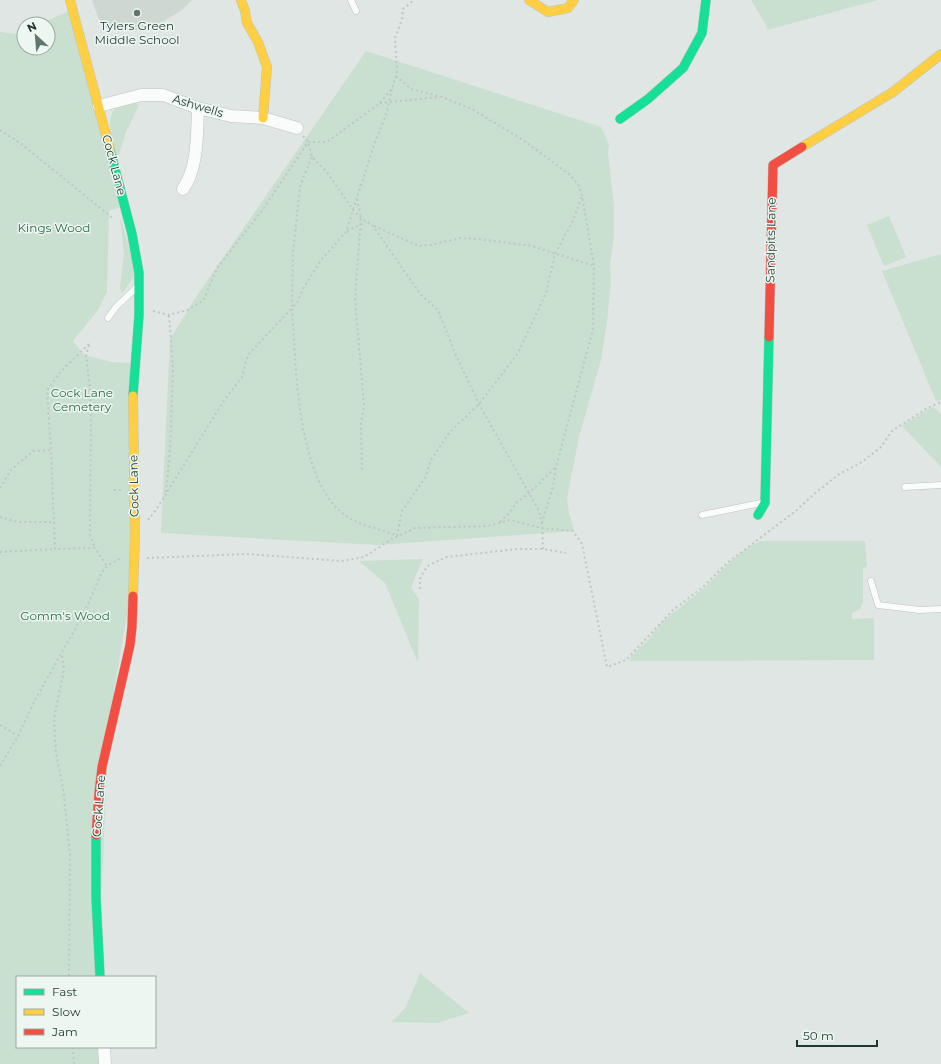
<svg xmlns="http://www.w3.org/2000/svg" width="941" height="1064" font-family="Montserrat,sans-serif">
<style>
.built{fill:#cdd8d3}
.green{fill:#c9dfcf}
.lines{fill:none;stroke-linecap:round;stroke-linejoin:round}
.lane-casing{stroke:#bdc3c0;stroke-width:7}
.street-casing{stroke:#bdc3c0;stroke-width:13}
.fast-casing{stroke:#bcc4c0;stroke-width:10}
.slow-casing{stroke:#bcc4c0;stroke-width:10}
.jam-casing{stroke:#bcc4c0;stroke-width:10}
.path{stroke:#bec7c5;stroke-width:2;stroke-dasharray:2 3;stroke-linecap:butt}
.lane{stroke:#fafbfb;stroke-width:6}
.street{stroke:#fafbfb;stroke-width:12}
.fast{stroke:#16e098;stroke-width:9}
.slow{stroke:#ffcf43;stroke-width:9}
.jam{stroke:#f24e42;stroke-width:9}
.poi-dot{fill:#63756f;stroke:#edf6f1;stroke-width:1.5}
.labels{text-anchor:middle;stroke-width:3;stroke-linejoin:round;paint-order:stroke}
.poi-label{font-size:12px;fill:#1f3831;stroke:#edf6f1}
.street-label{font-size:12px;fill:#1f3831;stroke:#edf6f1}
.park-label{font-size:12px;fill:#2a6e44;stroke:#edf6f1}
</style>
<rect width="100%" height="100%" fill="#e0e6e3"/>
<path class="built" d="M92,0H192L182,10L164,21L155,25L137,30L123,31L107,27L103,25L98,17Z"/>
<path class="green" d="M751,0H878L767,30V27Z
M72,10L121,207L109,211L107,292L98,310L73,341L84,355L111,362L130,363L131,591L109,720L98,977H17V1047H101V1064H0V32L17,34L24,31V48H48V24H39Z
M366,51L601,127L609,144L608,152L614,208V235L610,265L611,279L607,322L601,360L579,437L567,498L569,513L574,529L573,531L378,545L161,533L170,339L196,297Z
M131,102L139,105L126,132L117,161C114,146 102,115 119,106C123,104 128,103 131,102Z
M120,216L136,273L122,294L120,287L124,255Z
M889,216L906,257L884,266L867,225Z
M941,254V400L936,401L882,271Z
M934,407L941,414V467L902,426L928,409Z
M760,541H865L867,567L863,568V602L860,609L852,613V619L874,618V660L630,661L631,656L648,640L662,622L704,588L728,564L746,549Z
M423,559L411,587L419,600L418,663L385,583L359,561Z
M420,973L469,1013L437,1023L392,1022L406,1007Z"/>
<g class="lines">
<g class="lane-casing">
<path id="lane" d="M351,0L356,11
M108,318L116,307L137,287
M905,487L941,485
M702,515L761,503
M871,581L878,605L920,610L941,609"/>
</g>
<g class="street-casing">
<path id="street" d="M99,106L141,95H163L198,108L231,116L263,118L297,128
M183,189C198,168 197,134 198,108
M104,1047L105,1064"/>
</g>
<g class="fast-casing">
<path id="fast" d="M620,119L648,99L683,68L702,33L706,0
M110,150L132,234L139,273V315L133,396
M758,515L765,503L769,337
M96,835V898L100,977"/>
</g>
<g class="slow-casing">
<path id="slow" d="M70,0L110,150
M241,0L245,11L247,23L258,42L267,67L263,118
M529,0L548,12L568,8L574,0
M802,147L893,92L941,54
M133,596L135,536L133,396"/>
</g>
<g class="jam-casing">
<path id="jam" d="M769,337L773,165L802,147
M96,835L99,793L102,767L130,645L132,627L133,596"/>
</g>
<path class="path" d="M396,76L411,89L442,97L472,109L523,140L570,175L578,184L582,195L594,266L593,329L556,467L553,487L542,522
M392,89L386,115L375,142L346,232L321,260L303,289L297,303L292,308C296,364 296,473 341,512C357,526 379,528 397,536L402,511L425,478L431,460L449,433L479,404L518,353L546,293L555,254L573,221L582,195
M380,103L440,97
M0,130L20,143L114,219
M303,136L308,142L312,157L327,172L353,210L361,218L373,226L421,295L438,310L455,353L479,404L538,509L542,522L543,549
M357,199L361,218L355,298L364,406L361,424L362,470
M374,226L419,246L431,245L460,238L479,239L532,246L594,266
M347,231L366,222
M153,311L169,315L187,310L203,301L217,268L264,208L308,142H327L380,103L392,89L397,72L395,38L402,19L403,9L414,0
M89,344L62,370L47,390L51,450L55,549L95,548L107,566
M89,345L86,355L89,382L91,407L90,535L95,548
M76,407H91
M0,488L11,470L33,451L51,450
M114,490H121
M166,492L170,450L173,368L169,315
M0,517L18,522H55
M148,520L156,510L223,402L242,377L248,355L292,308L293,253L299,196L301,183L312,157
M500,522L510,512L517,502L529,493L555,468
M0,552L55,549
M147,558L247,554L342,561L364,557L392,539L415,528L488,526L510,520L542,528L573,531L582,544L607,667L626,660L672,611L703,587L727,563L797,510L814,494L838,475L862,462L881,447L892,431L927,408L941,402
M420,589V579L424,571L429,565L447,557L517,549H543L566,553
M62,656L64,670L54,718L56,753L63,788L70,854L69,977
M0,725L18,736
M0,766L18,736L35,700L83,615L102,572L107,566L121,558
M73,1047L74,1064"/>
<use href="#lane" class="lane"/>
<use href="#street" class="street"/>
<use href="#fast" class="fast"/>
<use href="#slow" class="slow"/>
<use href="#jam" class="jam"/>
</g>
<circle class="poi-dot" cx="137" cy="13" r="4"/>
<g class="labels">
<g class="poi-label">
<text x="137" y="30">Tylers Green<tspan x="137" dy="14">Middle School</tspan></text>
</g>
<g class="street-label">
<text transform="translate(198 106) rotate(17)" y="4">Ashwells</text>
<text transform="translate(114 165) rotate(75)" y="4">Cock Lane</text>
<text transform="translate(771 240) rotate(-89)" y="4">Sandpits Lane</text>
<text transform="translate(134 486) rotate(-91)" y="4">Cock Lane</text>
<text transform="translate(99 806) rotate(-86)" y="4">Cock Lane</text>
</g>
<g class="park-label">
<text x="54" y="232">Kings Wood</text>
<text x="82" y="397">Cock Lane<tspan x="82" dy="14">Cemetery</tspan></text>
<text x="65" y="620">Gomm's Wood</text>
</g>
</g>
<rect x="16" y="976" width="140" height="72" fill="#edf6f1" stroke="#9baaa4"/>
<rect x="24" y="989" width="20" height="6" fill="#16e098" stroke="#9baaa4"/>
<text x="52" y="996" font-size="12" fill="#1f3831">Fast</text>
<rect x="24" y="1009" width="20" height="6" fill="#ffcf43" stroke="#9baaa4"/>
<text x="52" y="1016" font-size="12" fill="#1f3831">Slow</text>
<rect x="24" y="1029" width="20" height="6" fill="#f24e42" stroke="#9baaa4"/>
<text x="52" y="1036" font-size="12" fill="#1f3831">Jam</text>
<g transform="translate(36 36) rotate(334)"><circle r="19" fill="#edf6f1" stroke="#9baaa4"/>
<path d="M0-3L7 15L0 10L-7 15Z" fill="#63756f"/>
<text y="-6" font-size="11" font-weight="bold" text-anchor="middle" fill="#1f3831">N</text>
</g>
<path d="M797 1040v6h80v-6" fill="none" stroke="#1f3831" stroke-width="2"/>
<text x="803" y="1040" font-size="12" fill="#1f3831" stroke="#edf6f1" stroke-width="3" paint-order="stroke">50 m</text>
</svg>
